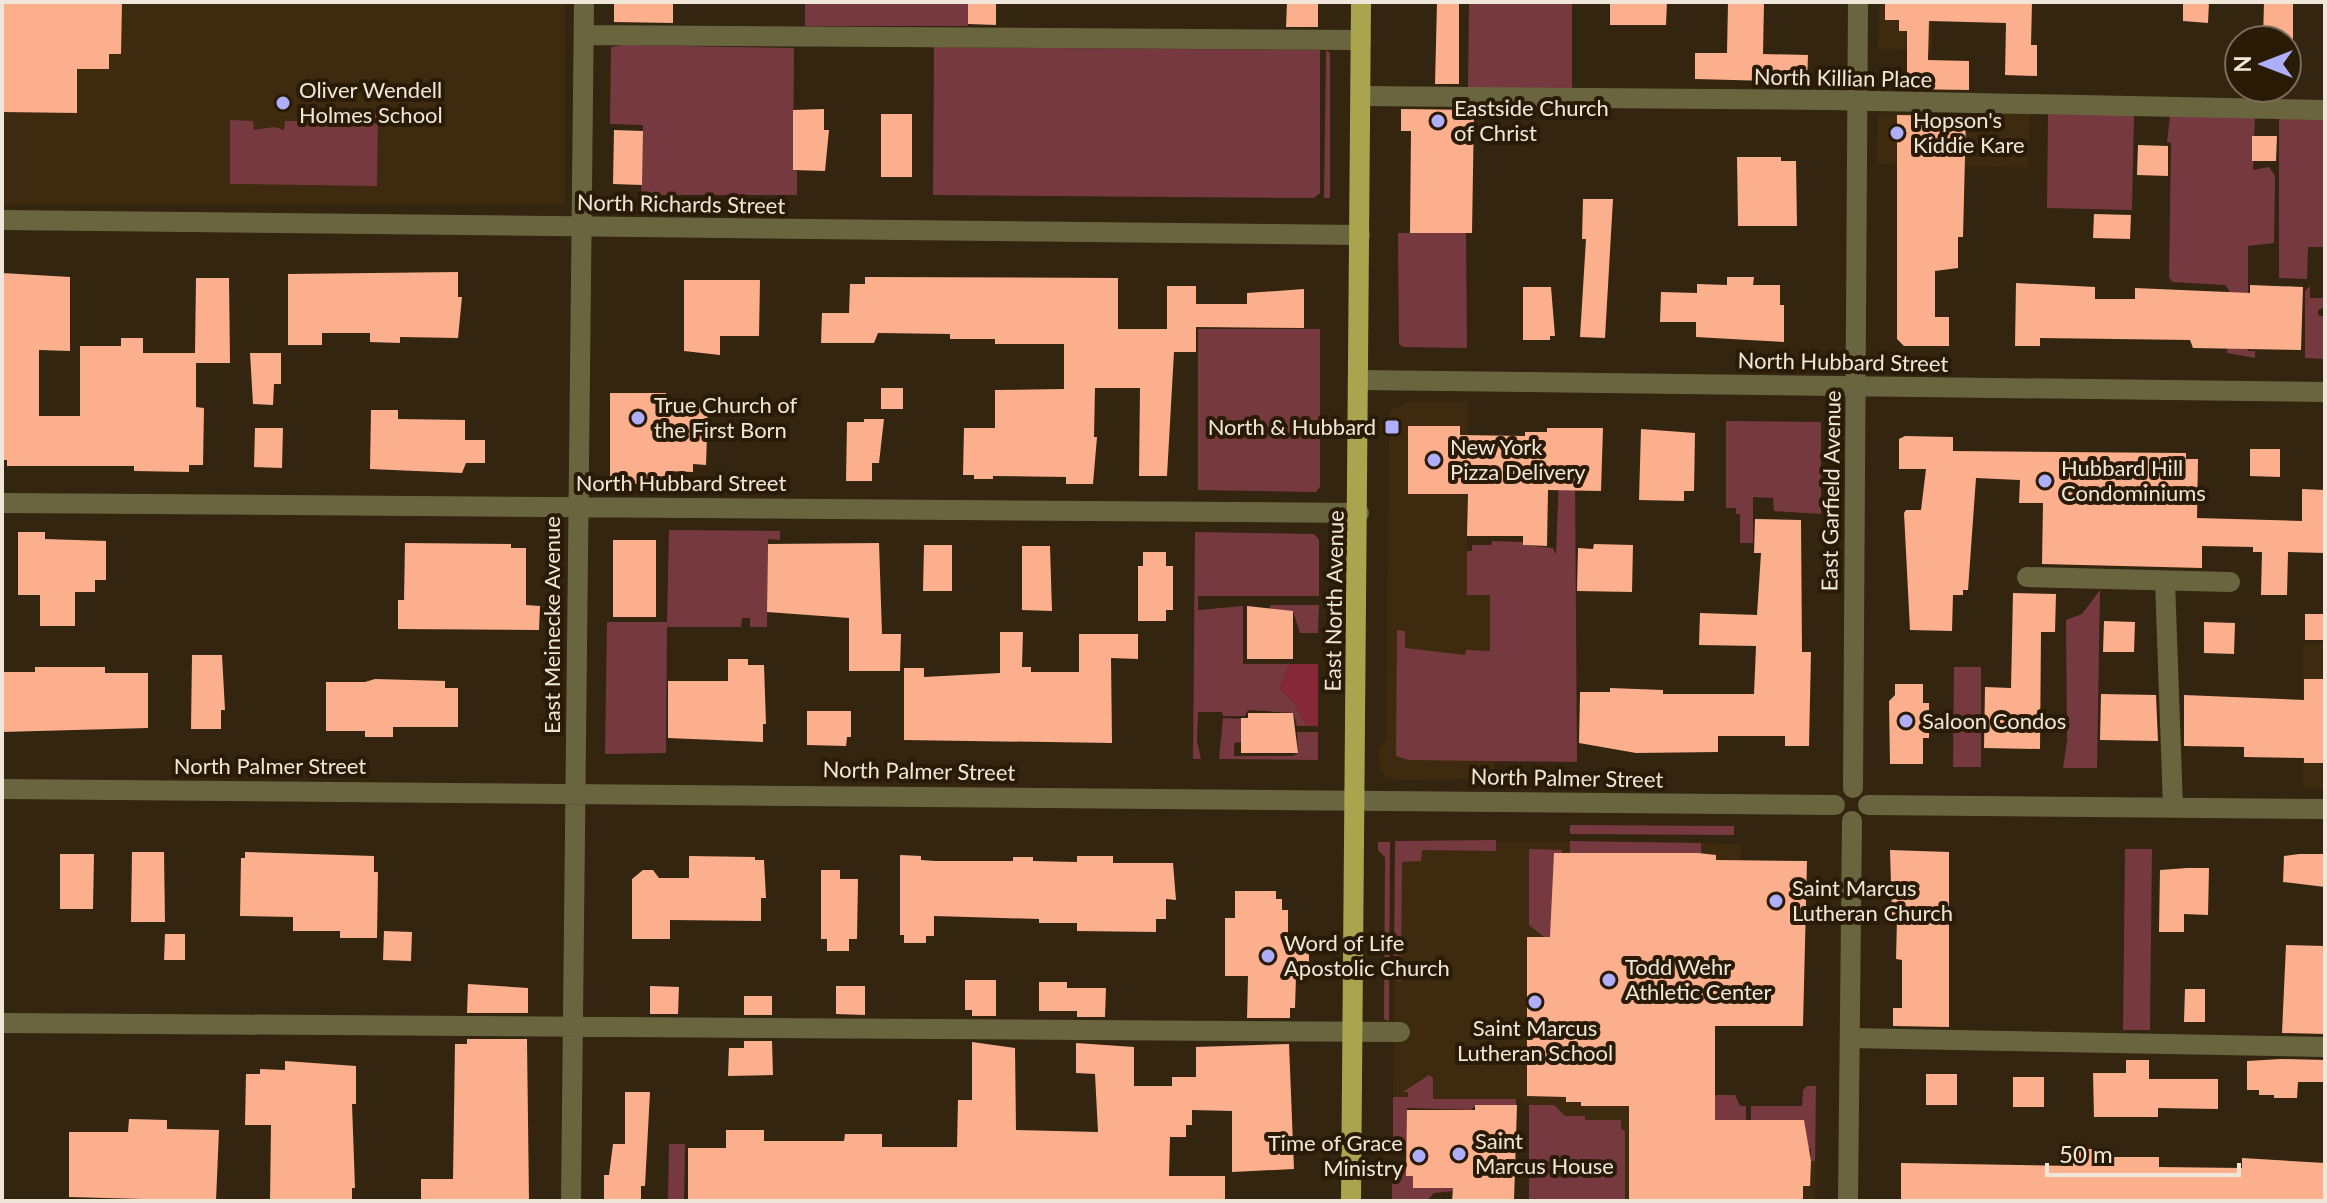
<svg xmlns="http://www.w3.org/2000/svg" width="2327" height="1203" font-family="Lato,sans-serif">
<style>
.built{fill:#3e2b0f}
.green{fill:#773940}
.forest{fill:#862838}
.building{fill:#fcaf8c}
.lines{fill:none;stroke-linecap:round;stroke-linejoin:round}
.minor{stroke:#69663f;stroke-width:20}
.major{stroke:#aaa44e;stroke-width:20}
.poi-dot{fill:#aeaefa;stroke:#291b06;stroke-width:3}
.labels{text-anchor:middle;stroke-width:8;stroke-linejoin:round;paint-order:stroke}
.street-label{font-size:22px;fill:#f0e7da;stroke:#291b06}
.poi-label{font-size:22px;fill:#f0e7da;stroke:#291b06;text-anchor:start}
</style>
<rect width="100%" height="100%" fill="#332510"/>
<path class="built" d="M2,2H565V205H2Z
M1879,2H1932V50L1878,49Z
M1887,113L2030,114L2028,167L1877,165L1878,116Z
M1407,402H1468L1467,591L1496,592L1494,779L1399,780L1385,777L1380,769L1379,749L1386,741L1389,418L1391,411Z
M2303,643H2325V789H2303Z
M1395,841L1741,843L1740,877L1676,1119L1816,1120L1815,1201H1529V1105L1516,1099H1393Z"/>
<path class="green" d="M805,2H968V26H805Z
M1469,2H1572V89H1468Z
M623,45L794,48L793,170L797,171V195H641L643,125L610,124L611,47Z
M934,47L1320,50V193L1314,198L933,195Z
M1326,50L1330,53V198H1324Z
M328,111L378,112L377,186L230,184V120L253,121L254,130L274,127L284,130L285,121H328Z
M2048,114L2134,115L2132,210L2047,208Z
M2170,116L2255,117L2253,170L2269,167L2275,176L2274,243L2248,246V351H2255V358L2227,353L2229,290L2225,285L2172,282L2169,277L2171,143L2167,142Z
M2279,117L2325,118V247H2308L2307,279L2279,278Z
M1398,233H1466L1467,348L1403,347L1399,344Z
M2310,286V298H2325V307L2318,310V315L2325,317V359L2305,358V291Z
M1198,329H1320V487L1316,492L1198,490Z
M1726,421L1821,422V514L1774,511L1773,498L1753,497V543H1740V514H1736V508H1726Z
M1559,475H1575L1577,762L1409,760L1396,756L1397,630L1405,631V648L1465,655L1466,650L1490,651V595H1467V551H1472V545H1491L1492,541L1523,542V545L1553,548L1556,555Z
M669,530L780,531V540L768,539L767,627H750V618H742L741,627H667L666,753L605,754L607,622H667Z
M1195,532L1314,534L1319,540V596H1198V610L1243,606V664H1289L1280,689L1294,702L1307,726H1297L1293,713L1248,710L1245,716H1223L1222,712H1198L1197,741L1201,759H1193Z
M2100,590L2097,768H2063L2067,741L2066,620L2082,614Z
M1270,605H1319L1318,633H1300L1293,611H1270Z
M1954,667H1981V767H1953Z
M1223,718L1241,719V742L1234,743V756H1293L1298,753L1297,732H1318V760L1219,759Z
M1570,825L1734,826V835L1570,834Z
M1496,840V851L1422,850L1421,861L1402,862L1401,981L1394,980L1395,841Z
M1570,841L1701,843V855L1570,853Z
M1378,842H1390L1389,1021L1384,1019L1385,857L1378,850Z
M1529,849L1562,850V853L1554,854L1553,937H1544L1529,925Z
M2125,849H2152L2150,1030H2123Z
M1429,1075L1433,1078V1099H1516V1105H1476L1471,1110L1407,1108V1151L1393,1148V1097H1408V1092H1403Z
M1807,1086H1816L1815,1161H1811V1149H1804L1803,1120H1751V1106H1802L1803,1090Z
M1715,1095H1735L1740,1106H1746V1120H1713Z
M1529,1105H1554L1565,1116H1585V1120H1621V1129L1625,1131V1201H1529Z
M669,1144H685L684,1201H668Z
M1406,1162V1175L1413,1176V1188L1453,1187V1191L1434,1193L1427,1201H1392V1164Z"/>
<path class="forest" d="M1289,664H1318V726H1307L1294,702L1280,689Z"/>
<path class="building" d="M2,2H122L121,54H109V69H77V113L2,112Z
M614,2H673V23L614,22Z
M968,2H996V25L968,24Z
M1287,2H1318V27H1286Z
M1437,2H1459V84H1435Z
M1610,2H1667L1666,25H1610Z
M1728,2H1764L1763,54L1808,55L1807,82L1695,79V53H1727Z
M1885,2H2032L2031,45H2037V76L2005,75L2006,23L1929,21L1928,60L1969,61V90L1907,89V31H1899V20H1885Z
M2183,2H2209L2208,23L2183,21Z
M2264,2H2293V39H2263Z
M824,109V130H829L825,171L793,170V110Z
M1401,109L1474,110L1472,233H1410L1411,131H1401Z
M881,114H912V177H881Z
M1897,115L1966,116L1963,237H1958V268L1935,271V317H1949V346H1904L1897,339Z
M614,130L643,131L642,185L613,184Z
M2252,136H2277L2276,161H2252Z
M2138,145L2168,146V176L2137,175Z
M1737,157H1781V161H1796L1797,226H1738Z
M1583,199H1613L1605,338L1580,337L1586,239H1582Z
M2094,214L2131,215L2130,239L2093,238Z
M458,272V297H462L458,338L400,337V343L370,342V333H322V345H288V274Z
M2,273L70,277V351L39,350V416H80V346H121V338H143V353H195L196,278H229L230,363H196V407L204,408L203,465H189V472L134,471V466H7V460H3Z
M865,277L1118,278V329H1167V286H1196V304H1247V293L1304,289V328L1196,327V352H1174L1167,476H1139L1140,388H1095L1094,437H1097L1093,484H1066V477L993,476V479H974V475H963L964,428H995V390L1064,389V344H995V339H950V334L878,333L874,343H821L822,313H849L850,284H865Z
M1727,277H1754L1753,285H1780V305H1784V342L1696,337V322H1660L1661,292L1697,293V284L1727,285Z
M684,280H760L759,336H720V355L684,351Z
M2016,283L2095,287V299H2135V288L2250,293V285L2303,287L2301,350L2193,348L2190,340L2040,338V346H2015Z
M1523,287H1551L1555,336H1550V340H1523Z
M250,353H281V384H274L273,405L253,404Z
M881,388H903V409H881Z
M610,393H666V403L708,404L706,465L693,464V472L666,471L665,484H610Z
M371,410H398V419L465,420V440H485V463H466L462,473L370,469Z
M864,419H884L879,463H872V481H846L847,422H864Z
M1408,426H1460V435L1525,436V432H1547V428H1603L1601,491L1548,490L1547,546L1523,545V536H1467L1468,494H1408Z
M255,428H283L282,468L254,467Z
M1641,429L1695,433L1694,491H1684V501L1639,500Z
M1905,436L1953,437V451L2186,453V459H2198L2197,518L2302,521V489L2325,490V553L2288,552L2287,595H2261L2262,552H2253V547L2202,546V568L2042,564L2043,503H2019L2020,480L1976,478L1968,590H1963V595H1953L1952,631L1910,630L1904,513L1906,510H1921L1926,469H1899V439Z
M2250,449H2280V477L2250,476Z
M1755,519L1801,520L1802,652H1811L1809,746H1785V736H1718V752L1636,753L1579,743L1580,692H1610V688L1663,690V694H1754L1756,646L1699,645L1700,613L1757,615L1761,553H1754Z
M18,532H45V539L106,541V580H95V592H75V626H40V595H18Z
M613,540H656V617H613Z
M405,543L511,544V548H526V605L540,606L539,630L398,629V600H404Z
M879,543L882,634H901L900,671H849V618L767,612L768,544Z
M1594,544L1633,545L1632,592L1577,591L1578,548L1593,549Z
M924,545H952V591H923Z
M1022,546H1050L1052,611L1022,610Z
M1143,552H1166V566H1173V610H1166V621H1138V566H1143Z
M2013,593L2056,594L2055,632H2041L2040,749L1984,748L1985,687L2011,688Z
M1247,606L1293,611V659H1247Z
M2305,614H2325V640H2305Z
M2104,621L2135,622L2134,652H2103Z
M2204,622L2235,623L2234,654L2204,653Z
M1000,632H1023L1022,667H1031V672H1079V634H1138V659L1111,658L1112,743L904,740V668H924V677L1000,673Z
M192,655H222L225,710H221V729H191Z
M728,659H748V665H764L766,724H763V742L668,738V681H728Z
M35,667H105V673H148V728L2,732V672H35Z
M375,679L445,681V688H458V727H393V737H365V731H326V682H365Z
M2304,679H2325V763H2304V758L2244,757V747L2184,746V695L2304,700Z
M1895,684H1923V703H1929V738H1923V764H1890L1889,701L1895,695Z
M2101,694L2156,695L2158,741L2100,740Z
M807,711H851V737H847L846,746L807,745Z
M1248,713H1293L1298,753H1241V718H1248Z
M1890,850L1949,852V1027L1893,1026V1008H1902V960L1896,959L1897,918H1892Z
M132,852H164L165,922H131Z
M245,852L374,856V872H378L377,938H340V931H293V917L240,916L241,858H245Z
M1554,853H1698L1716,855V860L1807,861L1803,1026H1715V1120H1804L1811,1161L1810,1186H1803V1201H1629V1106H1581V1102H1566V1097L1527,1096V937H1550Z
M60,854H94L93,909H60Z
M2299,854H2325V887L2283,882L2284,856Z
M900,855L921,856V860L935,861H1013V857H1033V861L1077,862V856H1113V863H1173L1176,900L1166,899V919H1156V932L1077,931V923H1039V919L934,916V936H926V943H904V935H900Z
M689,856L755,857V860H764L766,898H761V921L670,920V939H632V879L643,870H653L659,878H689Z
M2187,868H2209L2208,915L2184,914V932H2159L2160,870Z
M821,870H840V879H858L857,939H849V951H827V939H821Z
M1235,891H1276V899H1282V910H1288V935H1309V977L1296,976L1295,1008H1290V1018H1247L1248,976H1225V918H1235Z
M384,931L412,932L411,961L383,960Z
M165,934H185V960H164Z
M2286,945L2325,946V1034L2282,1033Z
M965,980H996V1016H972V1010H965Z
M1039,982H1067V988H1106L1105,1017H1077V1011H1039Z
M468,984L528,988V1013H467Z
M650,986L679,987L678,1014H650Z
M836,986H865V1015L836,1014Z
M2185,989H2205V1022H2184Z
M744,996H772V1015H744Z
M467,1039H527L529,1201H421V1179H453L455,1044H467Z
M744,1041H772L773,1075L728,1076L729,1048H744Z
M972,1042L1015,1048L1016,1130L1098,1132L1095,1074L1076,1073V1043L1134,1047V1086H1172V1077H1196V1047L1289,1044L1294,1169L1232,1172V1111L1192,1110V1125H1186V1137H1170L1169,1176H1225V1201L688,1199V1148H726V1130H764V1141H844L845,1134H882V1147H957L958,1100H972Z
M2281,1059L2325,1060V1082H2298L2297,1098H2274V1095H2259V1090H2247V1061Z
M2126,1060H2149V1079H2218V1109L2158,1108V1117H2094L2093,1073H2126Z
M285,1061L356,1066V1104H352L355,1188H352V1201H270L271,1125H245L246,1074H260V1069L285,1070Z
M1926,1074H1957V1105H1926Z
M2013,1077H2044V1107H2013Z
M625,1092H650L645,1186H641V1201H604V1175H609L613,1144H625Z
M1475,1105H1517L1514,1201H1452L1453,1188H1413V1176H1406L1407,1110H1475Z
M129,1119L167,1120V1129L219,1130L216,1201L69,1197V1132H128Z
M2073,1149H2108V1157H2159V1167L2242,1168V1158L2325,1163V1201H1901V1163L2073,1166Z"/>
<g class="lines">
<path class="minor" d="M584,35L1361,40
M1361,96L1828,100L2325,110
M2,220L1360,235
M1360,380L2325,392
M2,503L1359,513
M2027,577L2230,582
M2165,581L2173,807
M1853,788L1858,2
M2,789L1835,805
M1868,805L2325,809
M2,1023L1400,1032
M1850,1038L2325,1047
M571,1201L584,2
M1848,1201L1852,821"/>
<path class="major" d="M1351,1201L1361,2"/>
</g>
<g class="poi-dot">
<circle cx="283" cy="103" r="8"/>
<circle cx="1438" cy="121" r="8"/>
<circle cx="1897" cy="133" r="8"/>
<circle cx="638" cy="418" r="8"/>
<rect x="1384" y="419" width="16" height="16" rx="4"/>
<circle cx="1434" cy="460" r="8"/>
<circle cx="2045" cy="481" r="8"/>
<circle cx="1906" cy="721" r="8"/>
<circle cx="1776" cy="901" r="8"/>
<circle cx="1268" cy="956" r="8"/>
<circle cx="1609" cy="980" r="8"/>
<circle cx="1535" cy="1002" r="8"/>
<circle cx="1459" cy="1154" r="8"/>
<circle cx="1419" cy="1156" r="8"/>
</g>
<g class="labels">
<g class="street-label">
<text transform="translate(1843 78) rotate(1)" y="8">North Killian Place</text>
<text transform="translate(681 204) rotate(1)" y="8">North Richards Street</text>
<text transform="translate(1843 362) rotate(1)" y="8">North Hubbard Street</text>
<text x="681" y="491">North Hubbard Street</text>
<text transform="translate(1831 491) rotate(-89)" y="8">East Garfield Avenue</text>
<text transform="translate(1334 601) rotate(-89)" y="8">East North Avenue</text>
<text transform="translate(552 625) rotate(-90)" y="8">East Meinecke Avenue</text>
<text x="270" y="774">North Palmer Street</text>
<text transform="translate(919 771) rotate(1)" y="8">North Palmer Street</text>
<text transform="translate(1567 778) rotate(1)" y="8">North Palmer Street</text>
</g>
<g class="poi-label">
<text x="299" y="98">Oliver Wendell<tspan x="299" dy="25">Holmes School</tspan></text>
<text x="1454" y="116">Eastside Church<tspan x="1454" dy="25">of Christ</tspan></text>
<text x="1913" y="128">Hopson's<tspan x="1913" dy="25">Kiddie Kare</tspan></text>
<text x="654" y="413">True Church of<tspan x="654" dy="25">the First Born</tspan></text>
<text x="1376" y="435" text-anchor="end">North &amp; Hubbard</text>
<text x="1450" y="455">New York<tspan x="1450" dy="25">Pizza Delivery</tspan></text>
<text x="2061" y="476">Hubbard Hill<tspan x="2061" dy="25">Condominiums</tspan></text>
<text x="1922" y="729">Saloon Condos</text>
<text x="1792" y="896">Saint Marcus<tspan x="1792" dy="25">Lutheran Church</tspan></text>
<text x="1284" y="951">Word of Life<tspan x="1284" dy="25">Apostolic Church</tspan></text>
<text x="1625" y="975">Todd Wehr<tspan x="1625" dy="25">Athletic Center</tspan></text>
<text x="1535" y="1036" text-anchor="middle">Saint Marcus<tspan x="1535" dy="25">Lutheran School</tspan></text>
<text x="1475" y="1149">Saint<tspan x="1475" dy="25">Marcus House</tspan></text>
<text x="1403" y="1151" text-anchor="end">Time of Grace<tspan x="1403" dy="25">Ministry</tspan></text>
</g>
</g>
<rect width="2327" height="1203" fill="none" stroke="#f0e7da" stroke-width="8"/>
<g transform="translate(2263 64) rotate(270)"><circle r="38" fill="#291b06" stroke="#796d5b" stroke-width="2"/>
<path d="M0-6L14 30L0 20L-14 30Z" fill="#aeaefa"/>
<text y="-12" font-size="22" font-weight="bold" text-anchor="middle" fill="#f0e7da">N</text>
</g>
<path d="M2047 1163v12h192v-12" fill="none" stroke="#f0e7da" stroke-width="4"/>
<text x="2059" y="1163" font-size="24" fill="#f0e7da" stroke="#291b06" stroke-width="6" paint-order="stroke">50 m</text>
</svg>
